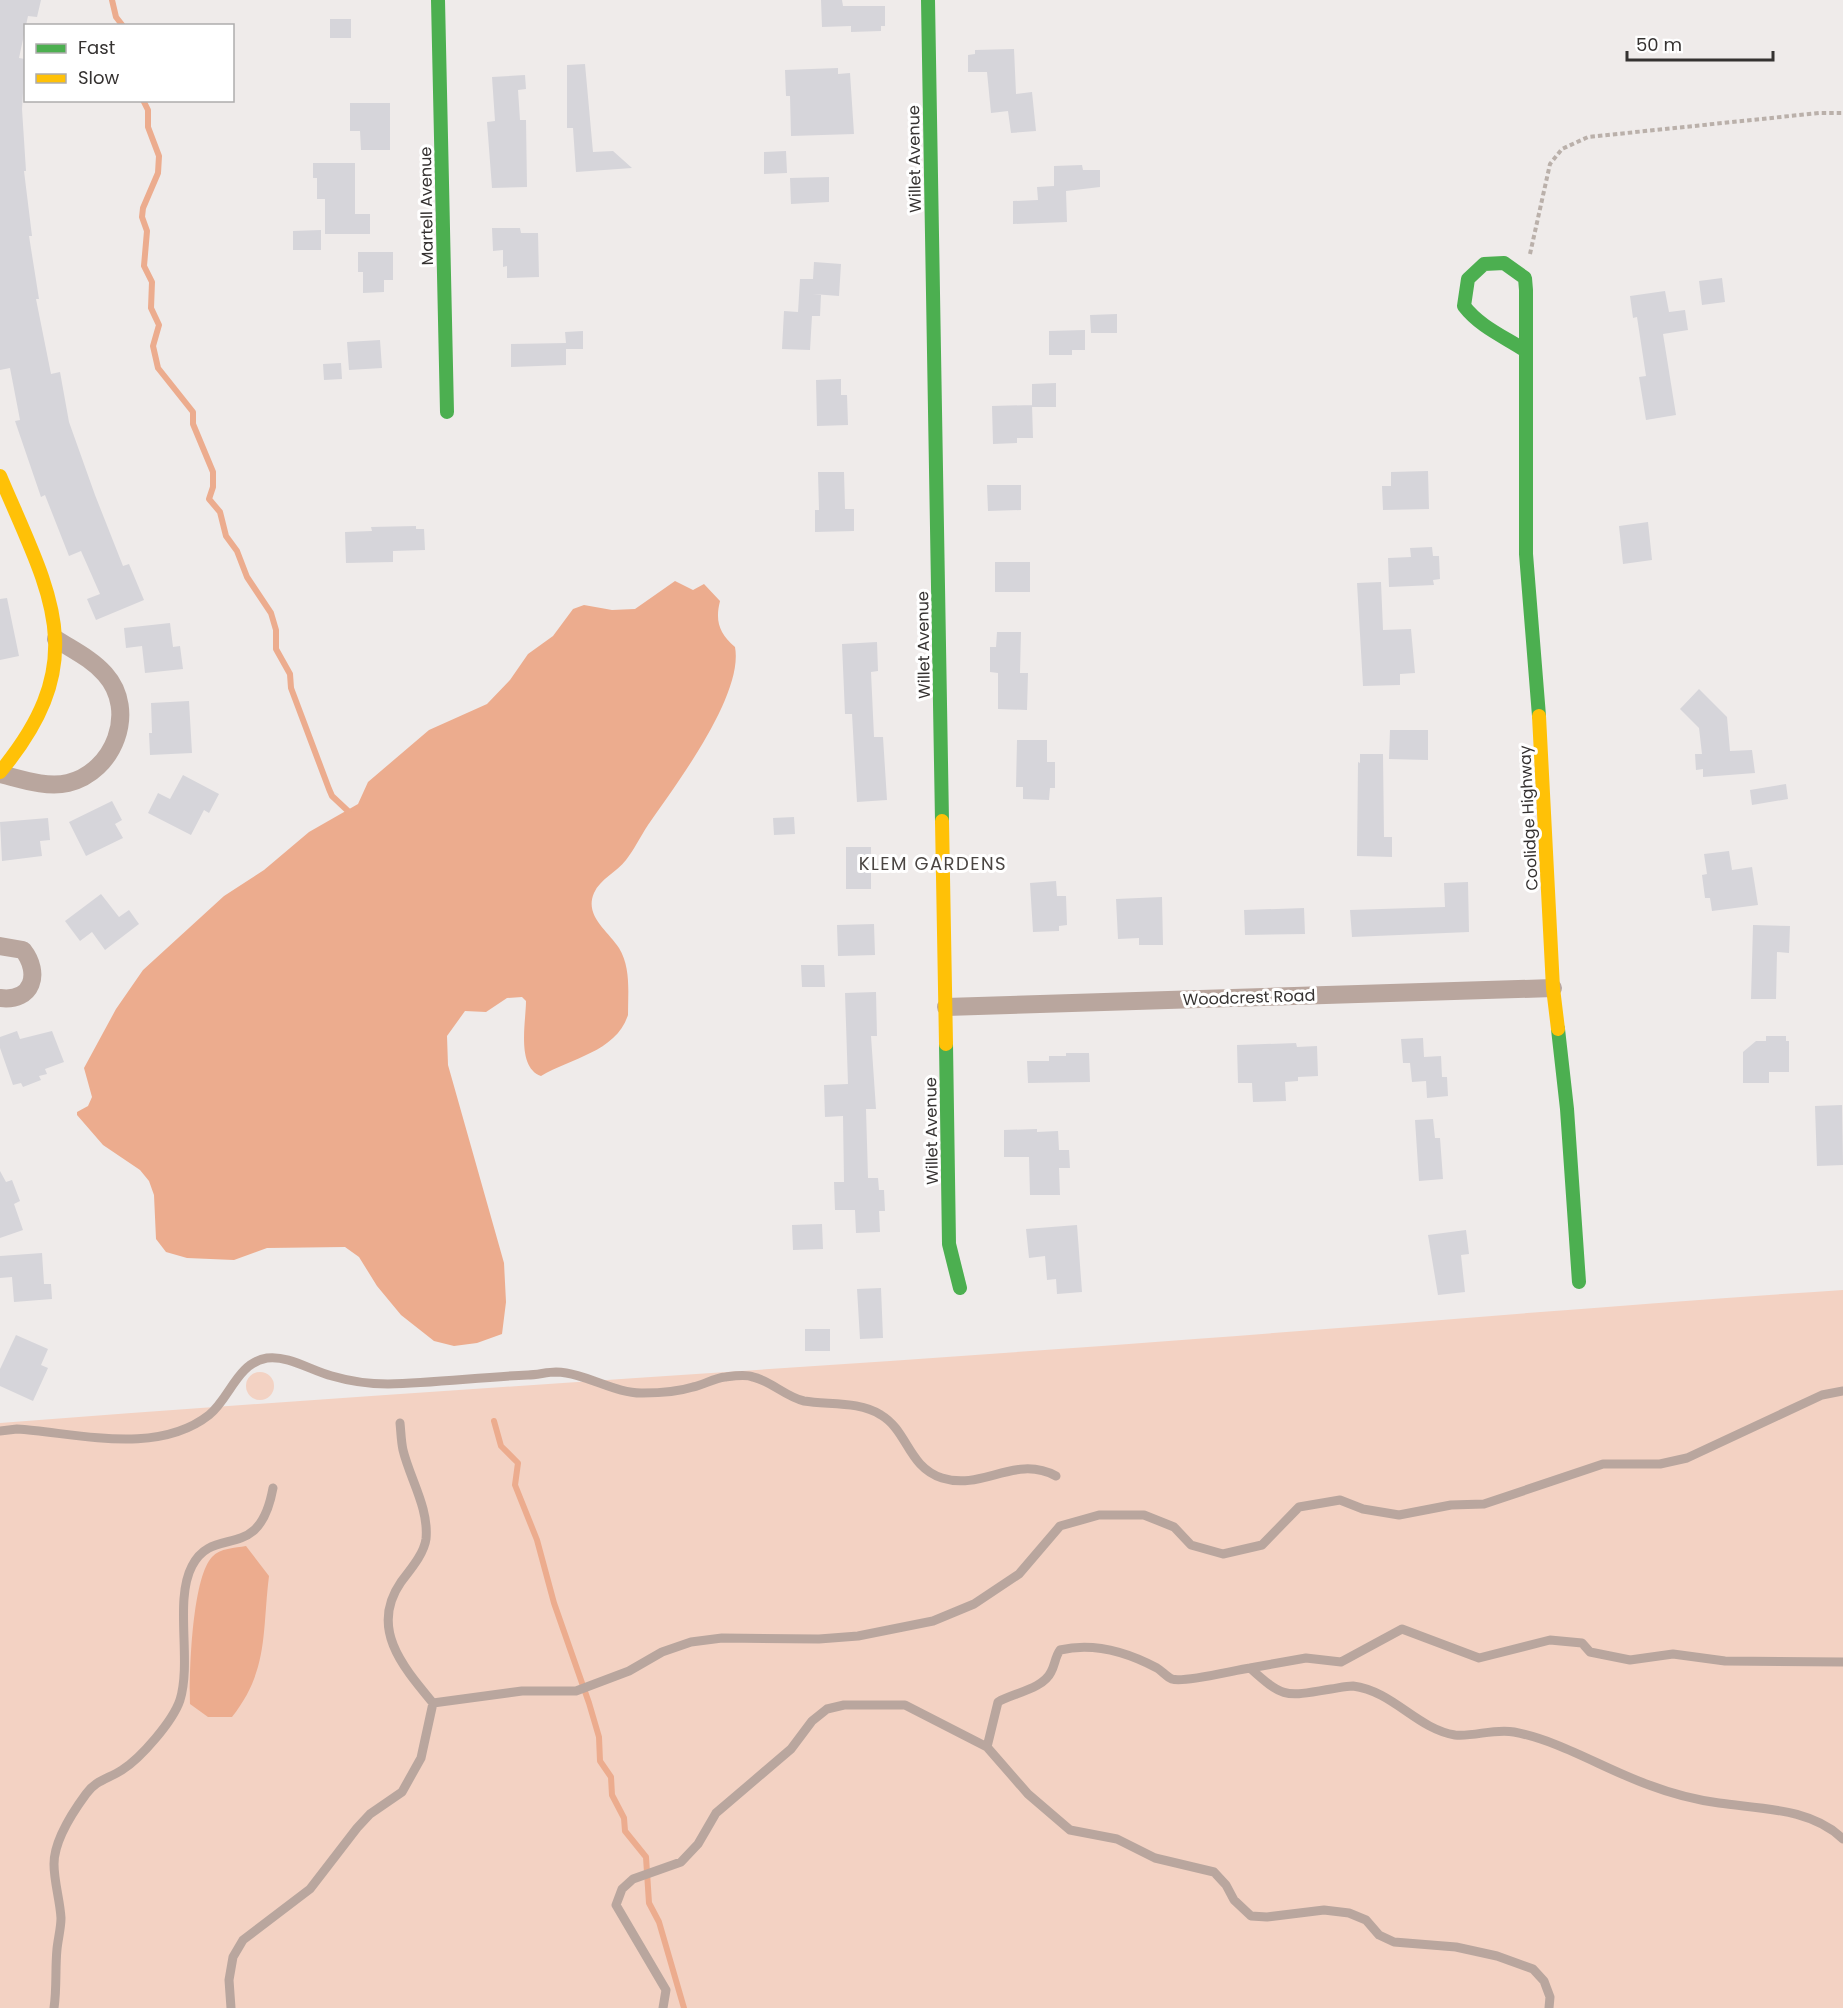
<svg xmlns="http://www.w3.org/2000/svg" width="1843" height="2008" font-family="Poppins,sans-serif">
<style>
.green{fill:#f3d2c3}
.water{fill:#ecac8e}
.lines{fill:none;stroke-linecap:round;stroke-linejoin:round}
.stream{stroke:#ecac8e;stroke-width:6}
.building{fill:#d6d5da}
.path{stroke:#bab0aa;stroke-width:4;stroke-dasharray:4.5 3;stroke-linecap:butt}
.lane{stroke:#b9a69e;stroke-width:9}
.street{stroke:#b9a69e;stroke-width:18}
.fast{stroke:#4caf50;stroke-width:14}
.slow{stroke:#ffc107;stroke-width:14}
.labels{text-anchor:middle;stroke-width:6;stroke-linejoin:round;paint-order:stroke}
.street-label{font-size:16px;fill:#353231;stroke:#fff}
.neighbourhood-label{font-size:18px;letter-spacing:1.5px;fill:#4a4542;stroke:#fff}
</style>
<rect width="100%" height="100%" fill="#efebea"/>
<path class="green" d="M1843,1290V2008H0V1423C398,1392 797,1369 1195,1339C1411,1323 1627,1304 1843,1290Z
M246 1386a14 14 0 1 1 28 0a14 14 0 1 1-28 0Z"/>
<path class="water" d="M675,581L693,590L704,584L720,601C715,621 719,633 735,647C744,695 675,786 648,825C640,837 634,850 626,860C617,872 600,879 594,893C584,916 608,931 619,948C631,968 628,991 628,1015C616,1052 571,1058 541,1076C516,1067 526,1022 526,1001L522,997L507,998L486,1012L465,1011L447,1036L448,1065L504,1263L506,1302L502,1334L477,1343L454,1346L434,1341L401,1315L377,1286L359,1257L345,1247L267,1248L234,1260L187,1258L166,1252L156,1239L154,1195L149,1181L140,1170L103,1145L77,1115V1112L88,1106L92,1097L84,1068L116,1009L143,970L224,896L264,870L309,832L358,804L368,782L429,730L487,704L510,680L528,654L553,636L573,609L584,605L612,610L635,609Z
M246,1546L269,1576C262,1632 269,1670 232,1717H208L190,1704C189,1674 192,1578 212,1557C220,1548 235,1548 246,1546Z"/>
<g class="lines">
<path class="stream" d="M112,0L116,17L123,26
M143,100L148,110V127L159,156L158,173L143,208L142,217L147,231L144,266L152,282L151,308L159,325L153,346L158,368L193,412V424L213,472V487L209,499L220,512L226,536L237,551L247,577L271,613L276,630V649L290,674L291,688L329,789L332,796L348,811
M494,1421L501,1446L518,1463L515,1485L537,1540L554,1603L589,1703L599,1737L600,1761L611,1777L612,1795L624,1818L625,1831L646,1857L649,1903L659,1922L684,2008"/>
</g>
<path class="building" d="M0,0H41L37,17L28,16L19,58L25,59L22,109L26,171H24L32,236H29L39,299H36L51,374L60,372L69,422L95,495L123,566L129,564L144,600L96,620L87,599L100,594L81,551L69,556L45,495L41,497L15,421L20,420L10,368L0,370Z
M821,0H842L843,6H885V26H881V31L851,32V26L822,27Z
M330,19H351V38H330Z
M1014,49L1016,94L1032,92L1036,131L1011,133L1008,111L991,113L987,72H968V55L975,54V50Z
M585,64L593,152L613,151L632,168L576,172L573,128H567V65Z
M838,68V74L850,73L854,134L791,136L790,96H786L785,70Z
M525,75L526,89L518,90L520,120H526L527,187L492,188L487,122L495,121L492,77Z
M350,103H390V150H361L360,131H350Z
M786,151L787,173L764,174V152Z
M313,163H355V214H370V234H325V199H317V178H313Z
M1082,165L1083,170H1100V187L1066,191L1067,222L1013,224V201L1038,200L1037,187L1054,186V166Z
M829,177V202L791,204L790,178Z
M492,228H520L521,233H538L539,277L507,278V266L503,267V250L493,251Z
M321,230V250H293V231Z
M358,252H393V280H384V292L363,293V272H358Z
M814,262L841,264L839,296L813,294L821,295L820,316H812L810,350L782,349L784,311L798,312L800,279H813Z
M1722,278L1725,302L1702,305L1699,281Z
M1665,291L1669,312L1685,310L1688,330L1663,334L1676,415L1646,420L1639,377L1646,376L1637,317L1633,318L1630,296Z
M1117,314V333H1091L1090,315Z
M1085,330V350H1072V355H1049V331Z
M583,331V349H566V365L511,367V344L566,343L565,332Z
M380,340L382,368L349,370L347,342Z
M341,363L342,379L324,380L323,364Z
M841,379V395H847L848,425L817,426L816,380Z
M1056,383V407H1032V384Z
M1032,405L1033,438H1017V443L993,444L992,406Z
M1428,471L1429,509L1383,510L1382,486H1391V472Z
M818,472H844L845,509H854V531L815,532V510H819Z
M987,485H1021V510L988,511Z
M1648,522L1652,560L1623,564L1619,526Z
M416,526V529H424L425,550L393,551V562L346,563L345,532L372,531L371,527Z
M1432,547L1433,556H1439L1440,579L1433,580L1434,585L1389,587L1388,558L1411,557L1410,548Z
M995,562H1030V592H995Z
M1381,582L1383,630L1411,629L1415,673L1400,674V685L1363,686L1357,583Z
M7,598L19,656L0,660V599Z
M170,623L173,647L180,646L183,669L145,673L142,646L126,648L124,628Z
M997,632H1021L1020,673H1028L1027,710L998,709V673L990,672V647H996Z
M877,642L878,671L871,672L874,737H883L887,800L857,802L852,714H845L842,644Z
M1699,689L1727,717L1730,751L1752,750L1755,773L1703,777V769L1696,770L1695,754H1702L1699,728L1680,709Z
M189,701L192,753L150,755L149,733H152L151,703Z
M1390,730H1428V760L1389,759Z
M1017,740H1047V762H1055V788H1050L1049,800L1023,799V787H1016Z
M1360,754H1383L1384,837H1392V857L1357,856L1358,762L1360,763Z
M183,775L219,794L209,813L204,810L191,835L148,813L158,793L170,799Z
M1786,784L1788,799L1752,805L1750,790Z
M112,801L122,820L115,824L123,838L86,856L69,822Z
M794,817L795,834L774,835L773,818Z
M48,818L50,840L40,841L42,856L2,861L0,822Z
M846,847H871V889H846Z
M1729,851L1732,870L1752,867L1758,905L1712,911L1710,898H1705L1702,875L1707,874L1704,854Z
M1056,881L1057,896H1066L1067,925L1059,926V931L1033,932L1030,883Z
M1468,882L1469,932L1352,937L1350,910L1445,907L1444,883Z
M101,894L119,917L129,910L139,924L105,950L92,932L80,941L65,921Z
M1162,897L1163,945H1139V938L1118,939L1116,899Z
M1304,908L1305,934L1245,935L1244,910Z
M874,924L875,955L838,956L837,925Z
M1753,925L1790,926L1789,953L1777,952L1776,999H1751Z
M801,965H824L825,987H802Z
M876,992L877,1036H871L876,1109H866L868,1178H878L879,1190H884L885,1211H879L880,1232L856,1233L855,1210H835L834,1182H844L843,1116L825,1117L824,1085L848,1084L845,993Z
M17,1031L20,1039L52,1031L64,1062L45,1069L47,1074L39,1076L41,1080L23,1087L21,1083L13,1085L0,1048V1037Z
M1766,1036H1786V1041H1789V1072H1769V1083H1743V1052L1756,1041H1766Z
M1423,1038L1424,1057L1441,1056L1442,1077H1447L1448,1096L1427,1098L1426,1081L1412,1082L1410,1063H1403L1401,1039Z
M1296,1043L1297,1047L1317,1046L1318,1076L1298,1077V1081L1285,1082L1286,1101L1253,1102L1252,1083H1238L1237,1045Z
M1066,1053H1089L1090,1082L1028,1083L1027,1061H1049V1056H1066Z
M1842,1105L1843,1165L1817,1166L1815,1106Z
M1433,1119L1435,1138H1440L1443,1179L1419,1181L1415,1120Z
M1037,1129V1132L1058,1131L1059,1150H1069L1070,1168H1059L1060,1195H1030L1029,1157H1004V1130Z
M0,1171L6,1182L12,1180L20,1201L14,1204L23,1230L0,1238Z
M822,1224L823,1249L793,1250L792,1225Z
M1077,1225L1082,1292L1057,1294L1056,1279L1047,1280L1045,1256L1029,1258L1026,1229Z
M1466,1230L1469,1254L1461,1255L1465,1292L1438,1295L1428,1235Z
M42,1253L44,1284H51L52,1299L14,1302L12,1277L0,1278V1256Z
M881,1288L883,1338L860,1339L857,1289Z
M805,1329H830V1351H805Z
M16,1335L48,1349L41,1365L48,1368L33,1401L0,1386V1369Z"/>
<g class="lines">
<path class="path" d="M1530,254L1550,164L1562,149L1588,137L1819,113H1843"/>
<path class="lane" d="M0,1431L17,1429C77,1433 157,1456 209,1415C230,1398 237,1363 267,1358C288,1355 312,1371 332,1376C349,1381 370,1384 388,1384C435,1383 481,1377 528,1375C537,1375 547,1372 556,1372C586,1373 615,1394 643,1393C660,1393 677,1392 693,1387C704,1385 714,1378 725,1377C733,1376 746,1374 753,1377C771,1381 786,1397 804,1401C828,1405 860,1401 881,1415C908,1431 908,1467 942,1478C983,1491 1015,1454 1056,1476
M1843,1662L1725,1661L1673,1654L1630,1660L1590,1652L1582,1643L1550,1640L1479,1658L1402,1629L1341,1662L1306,1658L1250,1668C1285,1700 1286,1696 1331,1689C1338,1688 1346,1686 1353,1686C1393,1691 1417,1729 1455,1735C1474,1737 1495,1728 1514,1732C1561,1741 1604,1769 1649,1785C1670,1793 1697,1800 1719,1803C1761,1809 1811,1808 1843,1839
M433,1703L522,1691H576L629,1671L662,1652L691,1642L722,1638L819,1639L858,1636L933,1621L974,1604L1019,1574L1060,1526L1099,1515H1144L1174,1527L1191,1545L1223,1554L1262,1545L1299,1507L1340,1500L1363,1509L1399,1515L1451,1505L1484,1504L1603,1464H1660L1687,1458L1822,1395L1843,1391
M987,1747L998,1702C1013,1693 1043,1689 1051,1672C1055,1665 1055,1657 1060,1650C1094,1642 1127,1652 1157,1668C1162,1671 1167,1677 1172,1679C1183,1683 1235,1670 1250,1668
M54,2008C57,1988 55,1969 57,1949C58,1939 61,1928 61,1918C60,1900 54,1882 54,1864C54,1840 72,1813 86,1794C96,1780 108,1779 122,1770C141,1758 173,1721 180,1700C192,1661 174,1600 192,1566C214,1523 259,1565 273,1488
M231,2008L229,1980L233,1957L243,1940L310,1889L357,1828L370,1814L402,1792L421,1758L433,1703C403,1667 369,1628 401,1582C410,1570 424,1554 426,1539C429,1508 410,1479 403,1450C401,1441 401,1432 400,1423
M663,2008L666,1990L616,1905L622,1889L633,1879L681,1862L698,1844L716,1813L791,1749L812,1721L827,1709L844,1705H905L987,1747L1028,1794L1070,1830L1117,1839L1155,1858L1214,1872L1226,1885L1234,1900L1251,1916L1267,1917L1324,1910L1349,1913L1366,1920L1379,1935L1394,1942L1456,1947L1497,1956L1533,1969L1544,1981L1550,1997L1549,2008"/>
<path class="street" d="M0,774C21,779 46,788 68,783C114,772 138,711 105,674C92,659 73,650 56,639
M0,946L23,950C41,973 33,1002 0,998
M946,1007L1553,988"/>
<path class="fast" d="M438,0L447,412
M928,0L942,821
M1526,351C1505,337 1480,327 1464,306L1468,279L1484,264L1504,263L1525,278L1526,290V554L1539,716
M1558,1029L1567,1109L1579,1282
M946,1044L949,1244L960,1288"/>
<path class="slow" d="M0,476C50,594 94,659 0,772
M1539,716L1553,988L1558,1029
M942,821L946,1044"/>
</g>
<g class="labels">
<g class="street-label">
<text transform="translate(914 159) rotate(-91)" y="6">Willet Avenue</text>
<text transform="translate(426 206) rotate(-91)" y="6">Martell Avenue</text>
<text transform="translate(923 645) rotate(-91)" y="6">Willet Avenue</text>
<text transform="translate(1528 818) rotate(-93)" y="6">Coolidge Highway</text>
<text transform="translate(1249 997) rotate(-2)" y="6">Woodcrest Road</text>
<text transform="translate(931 1131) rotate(-91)" y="6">Willet Avenue</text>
</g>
<g class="neighbourhood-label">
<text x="933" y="870">KLEM GARDENS</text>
</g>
</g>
<rect x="24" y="24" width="210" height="78" fill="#ffffff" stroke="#aeadad" stroke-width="1.5"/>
<rect x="36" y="44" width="30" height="9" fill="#4caf50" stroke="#aeadad" stroke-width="1.5"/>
<text x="78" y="54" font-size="18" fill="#353231">Fast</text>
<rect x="36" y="74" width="30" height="9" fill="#ffc107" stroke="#aeadad" stroke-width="1.5"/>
<text x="78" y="84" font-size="18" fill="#353231">Slow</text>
<path d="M1627 51v9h146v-9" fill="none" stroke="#353231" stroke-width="3"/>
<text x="1636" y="51" font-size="18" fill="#353231" stroke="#ffffff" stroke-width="4.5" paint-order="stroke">50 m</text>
</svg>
